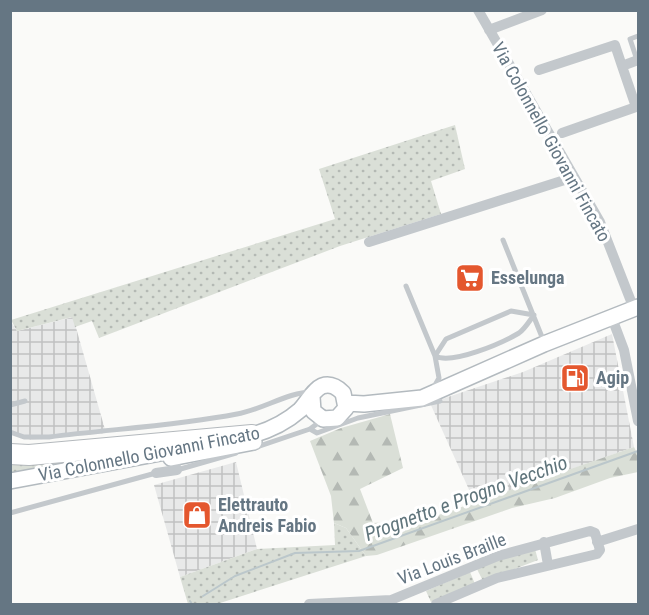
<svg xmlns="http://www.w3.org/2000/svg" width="649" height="615" viewBox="0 0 649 615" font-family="'Roboto Condensed',sans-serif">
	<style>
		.industrial { fill: url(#industrial-grid) }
		.grass { fill: url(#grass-dots) }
		.forest { fill: url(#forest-firs) }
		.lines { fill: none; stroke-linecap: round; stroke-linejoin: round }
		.stream { stroke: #bbc7cb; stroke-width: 2 }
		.secondary-casing { stroke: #b3babf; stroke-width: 18 }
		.highway-casing { stroke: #b4b9bd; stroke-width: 22 }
		.lane { stroke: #c3c8cc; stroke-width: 5 }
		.street { stroke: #c3c8cc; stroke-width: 10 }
		.secondary { stroke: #fff; stroke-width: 15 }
		.highway { stroke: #fff; stroke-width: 20 }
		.labels { text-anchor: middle; stroke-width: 6; stroke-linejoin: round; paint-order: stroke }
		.street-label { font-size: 18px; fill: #657683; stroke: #fff }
		.poi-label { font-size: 18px; font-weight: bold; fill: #657683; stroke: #fff; text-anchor: start }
		.water-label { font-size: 20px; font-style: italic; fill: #60757c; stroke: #fff }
	</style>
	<defs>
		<pattern id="industrial-grid" width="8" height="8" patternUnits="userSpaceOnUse" patternTransform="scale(1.5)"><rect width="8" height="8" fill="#e8e9e9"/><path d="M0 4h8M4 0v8" fill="none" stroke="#c0c1c2"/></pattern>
		<pattern id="grass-dots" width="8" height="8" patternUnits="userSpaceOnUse" patternTransform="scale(1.5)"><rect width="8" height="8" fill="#dadfd7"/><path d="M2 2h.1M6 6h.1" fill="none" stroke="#b4b9b4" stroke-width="1.8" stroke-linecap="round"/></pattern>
		<pattern id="forest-firs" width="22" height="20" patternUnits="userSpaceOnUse" patternTransform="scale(1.5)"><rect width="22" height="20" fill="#dadfd7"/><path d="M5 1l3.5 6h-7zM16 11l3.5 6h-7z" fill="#b4b9b4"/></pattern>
	</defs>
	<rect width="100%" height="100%" fill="#fafaf8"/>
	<path class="industrial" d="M73 317 106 433 32 440 11 434 10 320 17 331Z
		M612 334 634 447 475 503 430 403 523 372Z
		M236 462 257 549 180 577 154 485Z"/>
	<path class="grass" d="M455 125 465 169 431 181 441 214 340 246 99 338 92 321 75 327 72 317 17 331 11 320 335 219 319 169Z
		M151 447 11 474 10 456Z
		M334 523 346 528 366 556 217 604H188L180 577 257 549 335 545Z
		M535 549 538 560 483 581 477 569 504 557Z
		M470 572 475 584 431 602 426 591Z"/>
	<path class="forest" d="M390 414 403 468 360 489 373 523 427 519 634 447 638 455V472L610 478 555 498 512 508 377 555 366 556 346 528 334 523 331 496 310 441 341 428Z"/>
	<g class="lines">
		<path class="stream" d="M203 596 235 576 295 553 359 551 638 451
			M190 601 192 604"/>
		<g class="secondary-casing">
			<path id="secondary" d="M346 403 364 404 422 398 544 344 638 307
				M241 438C264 433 283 425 300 410 307 403 313 390 322 386 331 383 337 387 343 393L346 408 337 418 323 419 313 411 312 397
				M171 458 254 442
				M10 481 182 449"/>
		</g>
		<g class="highway-casing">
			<path id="highway" d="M10 454 29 455 252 435"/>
		</g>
		<path class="lane" d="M637 60 630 39 638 36
			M503 240 544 342
			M406 286 435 356 439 378 434 387
			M511 311 534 315C530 320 525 329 519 333 502 343 452 365 435 356L446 339Z
			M10 405 25 401
			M310 429 317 433 358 418 440 401
			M10 432 24 437H49C111 429 175 426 237 414 261 410 289 392 311 392
			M254 448 310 429 322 420
			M177 470 236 453
			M10 513 156 473"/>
		<path class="street" d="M478 10 600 222 634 309
			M489 30 542 10
			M539 70 615 45 622 66 638 60
			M562 133 636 107 622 66
			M369 242 574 177
			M612 318 624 350 638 421
			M156 473 177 470 173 458
			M544 542 548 565
			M597 542 638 529
			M309 604 391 600 498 556 590 531 595 533 600 550 597 554 497 578 436 604"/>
		<use href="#secondary" class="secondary"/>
		<use href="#highway" class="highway"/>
	</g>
	<defs>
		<g id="supermarket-square" transform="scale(1.5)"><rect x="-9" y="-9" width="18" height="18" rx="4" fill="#e4572e" stroke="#fff"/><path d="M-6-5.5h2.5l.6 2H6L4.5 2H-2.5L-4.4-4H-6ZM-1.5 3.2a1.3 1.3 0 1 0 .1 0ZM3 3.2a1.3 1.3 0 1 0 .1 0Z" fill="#fff"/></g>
		<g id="fuel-square" transform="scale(1.5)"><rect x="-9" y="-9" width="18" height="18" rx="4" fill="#e4572e" stroke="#fff"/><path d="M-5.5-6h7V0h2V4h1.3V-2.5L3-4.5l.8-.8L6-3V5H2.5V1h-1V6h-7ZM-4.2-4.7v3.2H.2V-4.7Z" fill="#fff"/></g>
		<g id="shop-square" transform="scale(1.5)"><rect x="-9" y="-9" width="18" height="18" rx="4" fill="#e4572e" stroke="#fff"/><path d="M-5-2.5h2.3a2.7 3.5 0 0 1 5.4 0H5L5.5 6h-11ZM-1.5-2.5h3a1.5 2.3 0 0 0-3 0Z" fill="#fff"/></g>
	</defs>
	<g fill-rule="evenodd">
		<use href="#supermarket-square" x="470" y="278"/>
		<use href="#fuel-square" x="575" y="378"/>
		<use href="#shop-square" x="197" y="515"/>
	</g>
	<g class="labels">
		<g class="street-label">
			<text transform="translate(551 142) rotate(61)" y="6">Via Colonnello Giovanni Fincato</text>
			<text transform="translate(149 454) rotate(-11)" y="6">Via Colonnello Giovanni Fincato</text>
			<text transform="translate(452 559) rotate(-21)" y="6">Via Louis Braille</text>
		</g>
		<g class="poi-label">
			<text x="491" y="284">Esselunga</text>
			<text x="596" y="384">Agip</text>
			<text x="218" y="511">Elettrauto<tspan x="218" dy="21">Andreis Fabio</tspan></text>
		</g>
		<g class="water-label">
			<text transform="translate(466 498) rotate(-20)" y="7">Prognetto e Progno Vecchio</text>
		</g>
	</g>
	<rect width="649" height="615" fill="none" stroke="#657683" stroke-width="24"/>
</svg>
